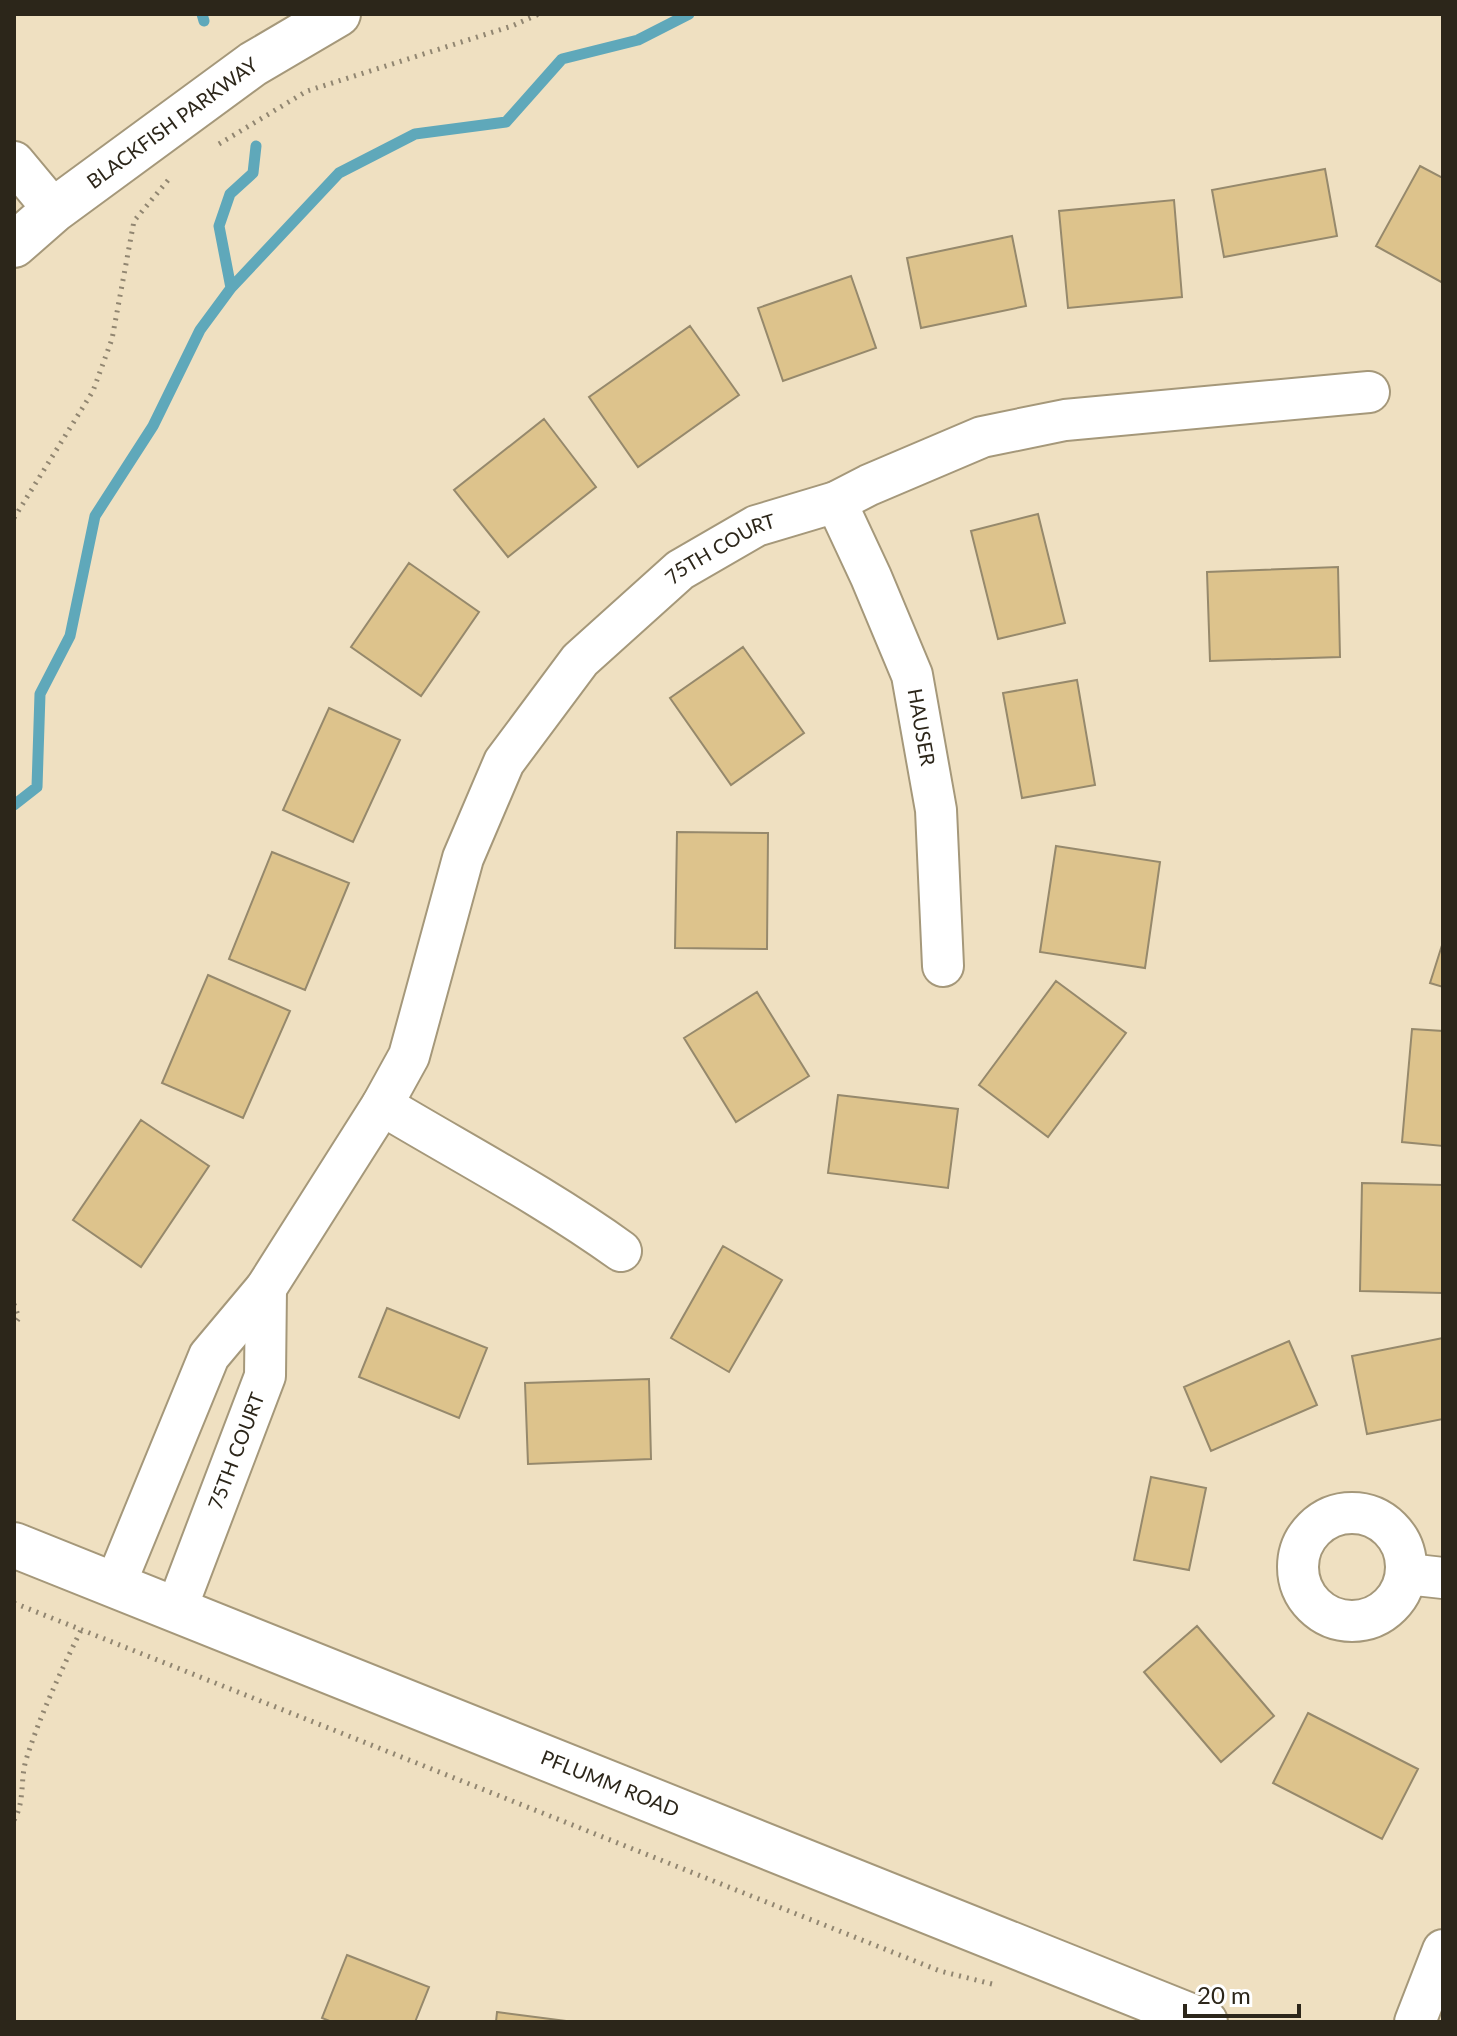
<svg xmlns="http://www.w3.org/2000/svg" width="1457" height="2036" viewBox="0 0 1457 2036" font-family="Lato,sans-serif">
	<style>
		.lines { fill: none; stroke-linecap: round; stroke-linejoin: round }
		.stream { stroke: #5fa8ba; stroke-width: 11 }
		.building { fill: #ddc38c; stroke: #96896c; stroke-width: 2 }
		.street-casing { stroke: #a5987a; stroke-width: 44 }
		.secondary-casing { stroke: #a5987a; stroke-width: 48 }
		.path { stroke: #918671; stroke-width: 5; stroke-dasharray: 2 6; stroke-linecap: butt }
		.street { stroke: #fff; stroke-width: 40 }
		.secondary { stroke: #fff; stroke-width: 44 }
		.labels { text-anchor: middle; stroke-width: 6; stroke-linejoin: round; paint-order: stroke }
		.street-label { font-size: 20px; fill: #2c261a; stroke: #fff }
	</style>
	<rect width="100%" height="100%" fill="#efe0c1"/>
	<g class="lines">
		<path class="stream" d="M202 14 204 21
			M231 288 219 226 230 194 253 173 256 146
			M14 805 37 787 40 694 70 636 95 516 153 426 200 330 231 288 339 173 415 134 506 122 562 59 638 40 689 14"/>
	</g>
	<path class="building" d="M1420 166 1443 178V283L1376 246Z
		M1325 169 1337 236 1224 257 1212 190Z
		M1174 200 1182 297 1068 308 1059 211Z
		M1012 236 1026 306 921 328 907 258Z
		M851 276 876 348 783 381 758 308Z
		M690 326 739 395 638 467 589 397Z
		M544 419 596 487 508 557 454 490Z
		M1038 514 1065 623 998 639 971 531Z
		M409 563 479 612 421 696 351 647Z
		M1338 567 1340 657 1210 661 1207 572Z
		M743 647 804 733 731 785 670 698Z
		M1077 680 1095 785 1022 798 1003 693Z
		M329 708 400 740 353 842 283 810Z
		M677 832 768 833 767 949 675 948Z
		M1056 846 1160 862 1145 968 1040 952Z
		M272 852 349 883 305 990 229 959Z
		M1443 942V987L1430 983Z
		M208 975 290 1011 243 1118 162 1083Z
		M1056 981 1126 1033 1048 1137 979 1085Z
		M757 992 809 1076 736 1122 684 1038Z
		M1412 1029 1443 1031V1146L1402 1142Z
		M838 1095 958 1109 948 1188 828 1173Z
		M141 1120 209 1166 141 1267 73 1220Z
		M1362 1183 1443 1185V1293L1360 1291Z
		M723 1246 782 1280 729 1372 671 1338Z
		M387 1308 487 1348 459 1418 359 1377Z
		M1443 1338V1419L1367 1434 1352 1356Z
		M1289 1341 1317 1405 1211 1451 1184 1387Z
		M649 1379 651 1459 528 1464 525 1383Z
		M1151 1477 1206 1488 1189 1570 1134 1560Z
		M1197 1626 1274 1716 1221 1762 1144 1672Z
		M1308 1713 1418 1769 1382 1839 1273 1783Z
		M347 1955 429 1987 415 2022H332L322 2018Z
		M497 2012 574 2022H496Z"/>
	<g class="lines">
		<g class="street-casing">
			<g id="street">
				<path d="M14 162 54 210"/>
				<path id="s1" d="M836 502 871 577 912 675 936 810 943 966"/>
				<path d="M382 1105C462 1153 546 1197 621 1251"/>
				<circle cx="1352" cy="1567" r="54"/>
				<path d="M1407 1574 1443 1578"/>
				<path id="s2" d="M115 1585 209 1356 266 1288 382 1105 409 1056 463 858 504 762 580 660 680 570 756 526 836 502 869 485 982 437 1065 420 1369 392"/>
				<path id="s3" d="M176 1610 265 1376 266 1288"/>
				<path d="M1415 2022 1443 1950"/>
			</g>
		</g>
		<g class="secondary-casing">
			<g id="secondary">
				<path id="s4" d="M14 245 54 210 253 64 338 14"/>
				<path id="s5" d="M14 1545 1205 2022"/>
			</g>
		</g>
		<path class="path" d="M219 144 307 91 512 26 539 14
			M14 518 93 391 112 339 134 221 169 179
			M14 1304 19 1318 14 1325
			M14 1603 940 1971 992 1984
			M14 1820C25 1802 20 1780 26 1760 40 1715 61 1671 82 1628"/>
		<use href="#street" class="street"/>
		<use href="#secondary" class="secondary"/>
	</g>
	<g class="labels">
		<g class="street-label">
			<text dy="7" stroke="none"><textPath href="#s4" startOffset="200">BLACKFISH PARKWAY</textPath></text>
			<text dy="7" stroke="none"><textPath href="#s2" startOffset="1226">75TH COURT</textPath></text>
			<text dy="7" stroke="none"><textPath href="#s1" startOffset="242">HAUSER</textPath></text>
			<text dy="7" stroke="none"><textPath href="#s3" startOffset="170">75TH COURT</textPath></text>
			<text dy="7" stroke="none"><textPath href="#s5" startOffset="642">PFLUMM ROAD</textPath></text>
		</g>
	</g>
	<rect width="1457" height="2036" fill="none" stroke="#2c261a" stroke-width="32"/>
	<path d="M1185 2004v12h114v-12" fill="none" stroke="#2c261a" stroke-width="4"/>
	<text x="1197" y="2004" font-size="24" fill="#2c261a" stroke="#ffffff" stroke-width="6" paint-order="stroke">20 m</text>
</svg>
